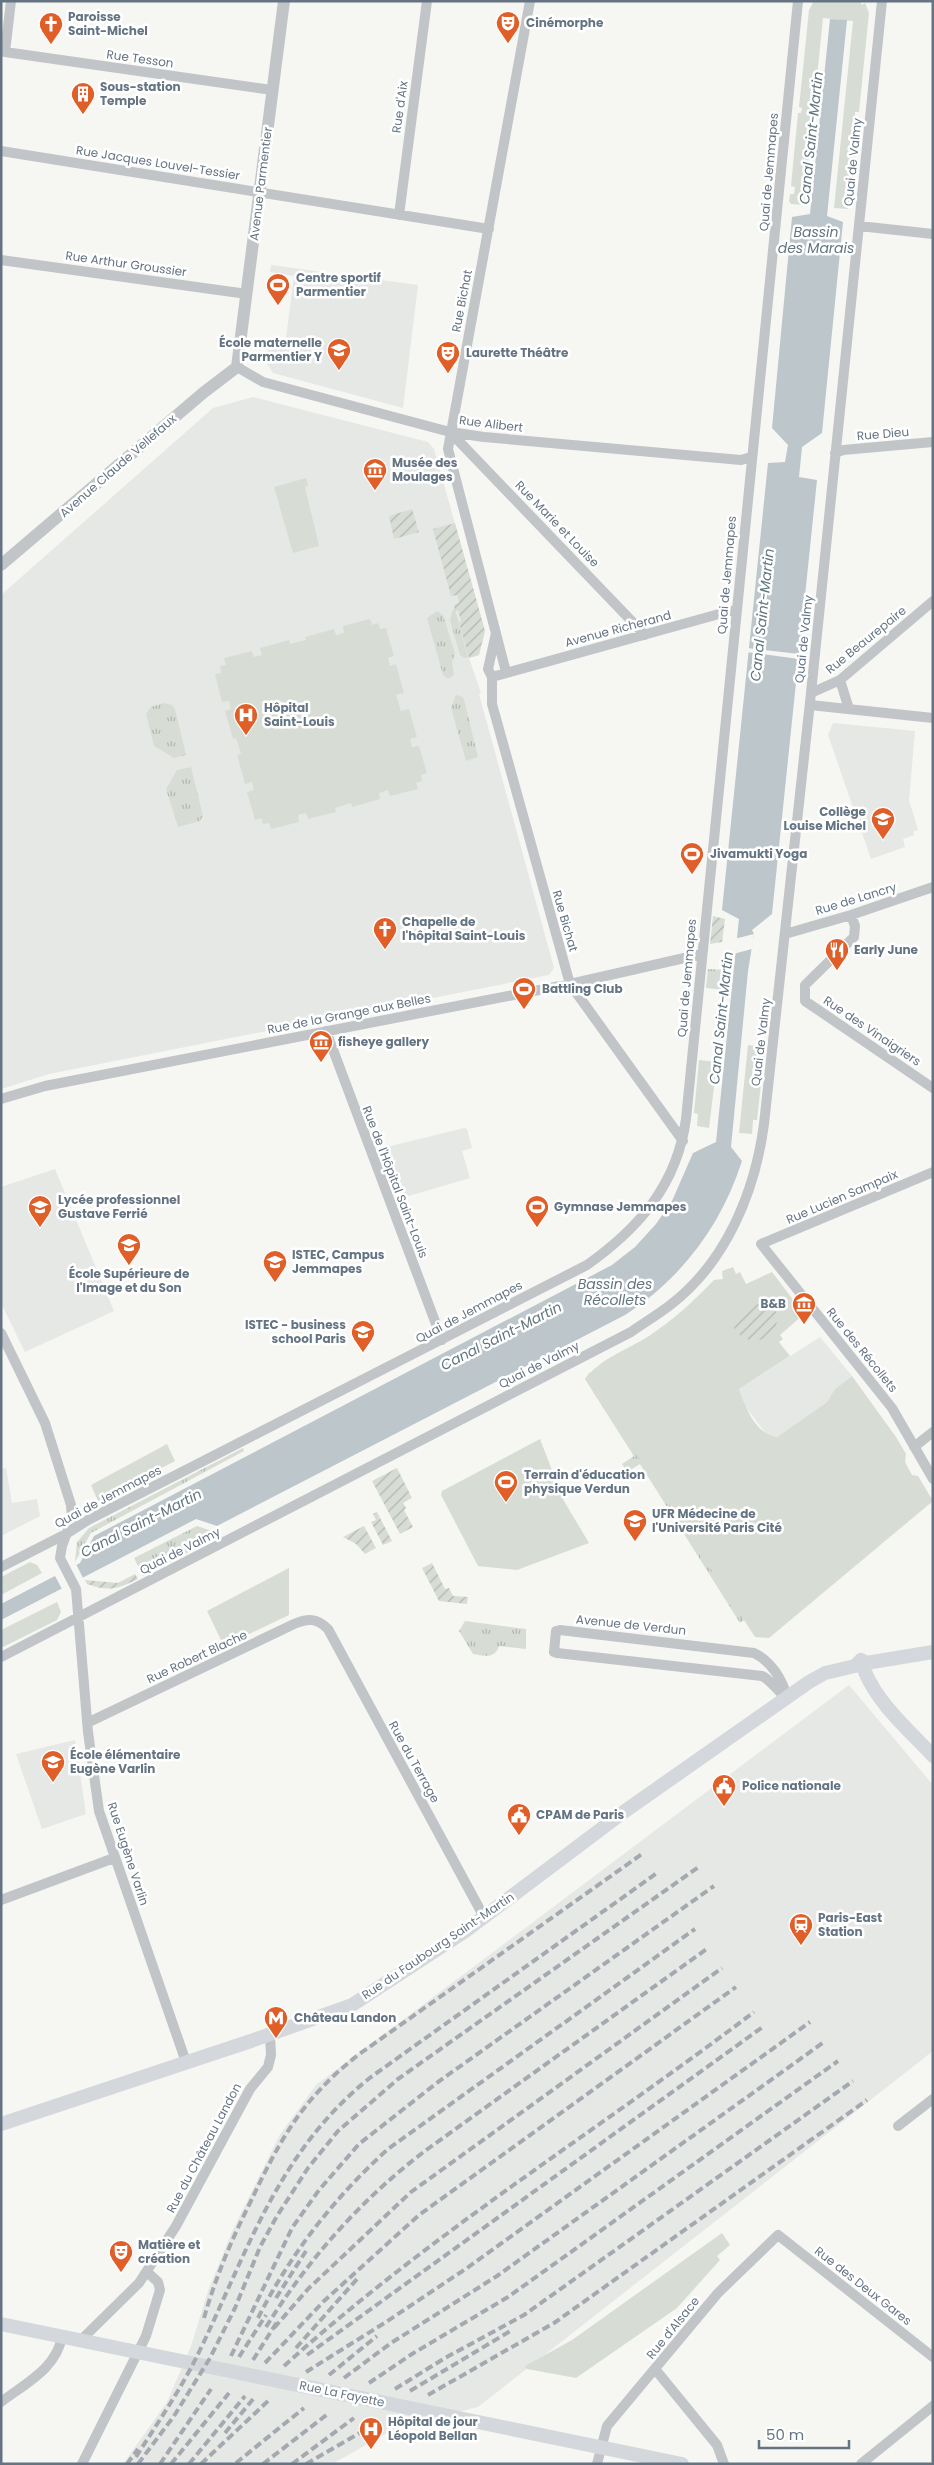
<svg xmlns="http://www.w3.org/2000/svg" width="934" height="2465" viewBox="0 0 934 2465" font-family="Poppins,sans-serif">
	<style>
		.built { fill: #e6e8e6 }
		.grass { fill: url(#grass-tufts) }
		.park { fill: #d7ddd4 }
		.garden { fill: url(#garden-furrows) }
		.water { fill: #bcc6cb }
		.pier { fill: #f6f6f3 }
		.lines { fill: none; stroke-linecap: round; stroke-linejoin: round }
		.minor { stroke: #c1c5c8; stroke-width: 10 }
		.tertiary { stroke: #c1c5c8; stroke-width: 12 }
		.secondary { stroke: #d4d8dc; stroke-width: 14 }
		.rail { stroke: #a4a9af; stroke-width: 4; stroke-dasharray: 8 4; stroke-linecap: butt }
		.labels { text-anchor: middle; stroke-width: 5; stroke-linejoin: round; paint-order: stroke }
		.poi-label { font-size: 12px; font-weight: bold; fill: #657483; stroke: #fff; text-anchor: start }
		.street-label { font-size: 12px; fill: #657483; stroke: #fff }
		.water-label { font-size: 14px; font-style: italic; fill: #61767f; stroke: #fff }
	</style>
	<defs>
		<pattern id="grass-tufts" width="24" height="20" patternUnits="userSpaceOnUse" patternTransform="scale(1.25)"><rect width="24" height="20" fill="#d7ddd4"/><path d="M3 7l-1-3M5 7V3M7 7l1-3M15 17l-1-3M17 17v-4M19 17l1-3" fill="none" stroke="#b2b8b1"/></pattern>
		<pattern id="garden-furrows" width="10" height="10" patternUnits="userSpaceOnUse" patternTransform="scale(1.25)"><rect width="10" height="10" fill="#d7ddd4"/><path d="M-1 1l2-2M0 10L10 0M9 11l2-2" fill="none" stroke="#b2b8b1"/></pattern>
	</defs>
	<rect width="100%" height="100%" fill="#f6f6f3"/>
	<path class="built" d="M271 265 418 285 403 408 273 373 260 352 264 353 280 343 281 338H286L294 276 270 272Z
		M253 397 428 442 434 449 485 631 479 655 469 658 481 693 479 694 554 968 549 975 49 1074 1 1089V595L213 408Z
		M833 723 915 731 909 800 918 830 913 832 914 835 903 839 905 847 871 859 828 735Z
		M464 1128 467 1129 472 1148 462 1151 470 1178 405 1197 401 1195 396 1171H392L387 1147Z
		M55 1169 114 1311 25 1352 1 1303V1187Z
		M820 1337 852 1376 835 1389 827 1402 777 1437 767 1435 746 1407 739 1389Z
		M6 1468 12 1503 37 1499 40 1516 1 1536V1469Z
		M849 1685 933 1785V2051L478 2407 398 2427 332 2464H123L167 2402 191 2346 208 2291 231 2234 279 2136 316 2085Z
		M75 1740 86 1814 42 1829 16 1754Z"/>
	<path class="grass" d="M455 609 468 657 465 658 460 655 450 621 452 611Z
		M437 611 443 615 455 653 452 662 454 675 448 679 443 675 427 618Z
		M456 695 463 697 465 703 478 757 466 761 451 708Z
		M163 703 172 705 175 709 186 755 174 758 154 746 146 714 151 707Z
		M191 767 203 816 200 821 178 827 166 789 177 770Z
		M708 969 726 970 724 990 706 988Z
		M590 1372 744 1620 740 1623 640 1464 627 1472 622 1464 634 1456 585 1379Z
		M243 1448 244 1451 91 1533 75 1562 77 1542 89 1528Z
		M197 1526 212 1531 217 1537 143 1576 134 1558Z
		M465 1621 526 1629V1649L499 1646C495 1659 484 1656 473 1654L459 1631Z"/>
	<path class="park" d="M814 1H860L862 5 865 3 869 13 859 112H855V117L859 118 852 192H848L847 199 851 200 850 207 847 209 834 208 853 21 823 18 804 205 791 204 789 201 790 194H794L795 187 791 186 798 113H801L802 108 799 107 809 10Z
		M306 478 308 486 305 487 319 546 293 553 274 487Z
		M370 619 372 625 378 623 380 629 386 628 394 656 388 658 390 666 396 664 404 693 396 695 401 711 409 709 417 737 410 739 412 747 419 746 427 773 421 775 422 781 416 783 418 789 390 796 388 790 379 793 380 799 352 807 351 803 335 808 336 812 308 819 306 813 298 815 299 822 271 829 269 823 263 824 261 818 255 820 247 792 254 790 252 782 245 784 237 755 241 754 236 738 233 739 225 711 231 709 229 701 222 702 215 674 221 673 220 666 226 665 224 658 252 651 254 657 262 655 260 648 289 640 290 644 306 640 305 637 334 629 336 635 344 633 343 626Z
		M748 1045 765 1047 757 1120H753L752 1134 739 1133Z
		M699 1060 717 1062 709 1128 697 1126 698 1114 694 1113Z
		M733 1267 736 1274 740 1272 746 1284 772 1272 804 1314 780 1335 783 1339 779 1342 790 1356 739 1389C746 1408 755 1434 777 1437L827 1402 835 1389 852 1376 896 1437 906 1454 905 1462 912 1475 918 1476 933 1501 769 1638 755 1637 637 1455 634 1456 585 1379C601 1358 627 1350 649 1336 673 1320 694 1301 714 1280L723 1279 722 1271Z
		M540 1439 564 1501 589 1543 517 1570 478 1566 441 1495 442 1491Z
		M167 1444 175 1461 98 1501 91 1485Z
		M30 1562 37 1565 42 1573 1 1595V1577Z
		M289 1568V1615L224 1646 207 1611Z
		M57 1602 61 1612 57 1620 1 1648V1630Z
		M722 2233 730 2245 717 2256 720 2260 677 2308 576 2378 527 2369 525 2366 572 2340Z"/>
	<path class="garden" d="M412 509 419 532 394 539 389 516Z
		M455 523 485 631 479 655 469 658 459 622 461 621 458 610 455 611 454 605 459 603 457 595 451 596 433 529Z
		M713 916 725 919 722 942 710 944Z
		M765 1303 772 1305C791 1330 752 1357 734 1328 739 1314 749 1304 765 1303Z
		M397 1468 412 1498 403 1503 406 1508 404 1510 413 1527 400 1534 372 1481Z
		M377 1512 392 1541 383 1545 371 1522 376 1520 373 1514Z
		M364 1526 376 1548 365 1554 356 1544 343 1537Z
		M432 1563 445 1589 449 1588 453 1596 468 1597 467 1604 439 1601 422 1568Z
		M135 1574 138 1579C117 1589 109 1592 87 1584L85 1580 118 1583Z"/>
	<path class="water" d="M830 19 847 20 827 216 843 222 822 433 802 447 799 477 817 480 772 914 752 930 754 934 748 971 731 1147 742 1161C721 1226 682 1278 625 1315L217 1526 196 1519 1 1620V1604L80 1563 94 1536 612 1265 635 1247 656 1224 672 1201 693 1153 716 1142 739 919 722 910 768 463 785 462 788 445 772 428 792 217 810 214Z"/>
	<path class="pier" d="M747 648 799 654V659L746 652Z
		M754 934 752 949 733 954 734 939Z
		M75 1562 84 1580 63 1591 54 1574Z"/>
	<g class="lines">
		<path class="minor" d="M11 1 5 52 272 90
			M1 151 489 229
			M399 215 427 1
			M859 226 933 234
			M1 260 247 294
			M237 367 263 382 450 432 484 437 741 460 751 457
			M450 432 645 635
			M835 453 843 450 933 442
			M506 672 448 449 530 1
			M492 677 488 669 496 633
			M840 680 849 709
			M811 693 840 680 933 601
			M810 705 933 718
			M851 915 855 926 854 937 805 985V1001L933 1088
			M785 934 851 915 933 887
			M326 1031 442 1340
			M1 1099 45 1086 570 984 702 954
			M683 1141 570 984 492 704V677L737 609
			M933 1172 761 1244 892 1408 933 1479
			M1 1333 45 1423 71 1505 72 1519 62 1546 60 1558 76 1589 88 1732 99 1811 186 2062
			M914 1447 933 1432
			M1 1567 66 1534 88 1520 587 1265C639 1228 677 1185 686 1119L798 1
			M560 1630 754 1653C771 1661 783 1680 787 1698 778 1692 770 1679 762 1676L557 1653 554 1652 556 1631Z
			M1 1657 631 1332C644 1323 657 1315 669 1306 726 1263 755 1192 764 1124L811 693 882 1
			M87 1723 294 1624C308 1618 317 1618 328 1629L484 1917
			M1 1900 114 1858
			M898 2126 933 2099
			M81 2340 139 2283 176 2226 250 2089 268 2067 271 2055 270 2035
			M655 2369 717 2445 724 2464
			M1 2402C26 2383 57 2368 62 2336
			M82 2464 146 2336 160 2290 158 2282 147 2272
			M597 2464 607 2426 718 2293 778 2235 933 2357
			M861 2464 933 2406"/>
		<path class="tertiary" d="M1 565 203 393 237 367 284 1"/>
		<path class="secondary" d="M855 1666 861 1660 866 1663 933 1652
			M865 1672C879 1705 909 1730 933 1756
			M1 2124 251 2041 352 2005 464 1932 625 1811 809 1682 825 1673 855 1666
			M1 2324 682 2464"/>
		<path class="rail" d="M276 2298 306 2251
			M204 2318C215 2279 231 2241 249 2205 280 2140 300 2101 358 2055L642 1854
			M258 2318C291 2253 334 2198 388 2149L695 1929
			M266 2327C309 2258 363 2197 429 2148L708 1948
			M274 2328 308 2289 411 2192 722 1968
			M296 2348 357 2279
			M307 2355 764 2026
			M231 2356 292 2228 319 2190 359 2144 438 2082 714 1886
			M239 2357 266 2315
			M253 2360 277 2322
			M265 2363 324 2301 419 2215 736 1987
			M284 2366C430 2234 597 2131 754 2012
			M306 2372 386 2322 467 2268 810 2022
			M329 2375 377 2336
			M344 2378 391 2343 497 2276 824 2042
			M369 2383 412 2354 508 2297 838 2061
			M395 2389 445 2358 524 2315 853 2081
			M410 2391 512 2330
			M428 2395 554 2323 867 2100
			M225 2433 254 2398
			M136 2457C158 2422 182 2388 200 2350 249 2248 279 2150 371 2077L657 1873
			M236 2463 304 2408
			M127 2464 138 2449
			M138 2464 174 2416 210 2358 235 2308 260 2247 277 2216 308 2168 338 2131 398 2079 700 1866
			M160 2464 211 2389
			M171 2464 229 2393
			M189 2464 245 2396
			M201 2464 268 2401
			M263 2464 329 2413
			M292 2464 354 2418
			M306 2464 377 2423"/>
	</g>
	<defs>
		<g id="theatre-pin" transform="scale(1.25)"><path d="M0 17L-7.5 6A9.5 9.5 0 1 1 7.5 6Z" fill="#e05f29" stroke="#fff"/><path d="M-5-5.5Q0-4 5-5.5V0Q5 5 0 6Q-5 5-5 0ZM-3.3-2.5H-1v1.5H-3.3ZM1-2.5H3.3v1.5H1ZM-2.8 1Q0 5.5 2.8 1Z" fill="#fff"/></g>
		<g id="church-pin" transform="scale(1.25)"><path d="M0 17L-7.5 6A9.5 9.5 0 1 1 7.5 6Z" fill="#e05f29" stroke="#fff"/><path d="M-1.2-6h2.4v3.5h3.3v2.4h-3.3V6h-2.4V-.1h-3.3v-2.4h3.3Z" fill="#fff"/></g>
		<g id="building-pin" transform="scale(1.25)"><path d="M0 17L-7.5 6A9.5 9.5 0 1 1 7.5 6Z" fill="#e05f29" stroke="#fff"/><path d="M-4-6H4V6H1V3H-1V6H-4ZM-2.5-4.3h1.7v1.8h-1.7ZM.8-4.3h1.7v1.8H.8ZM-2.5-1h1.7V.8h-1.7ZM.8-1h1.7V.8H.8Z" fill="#fff"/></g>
		<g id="stadium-pin" transform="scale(1.25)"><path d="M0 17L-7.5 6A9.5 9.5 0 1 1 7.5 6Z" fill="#e05f29" stroke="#fff"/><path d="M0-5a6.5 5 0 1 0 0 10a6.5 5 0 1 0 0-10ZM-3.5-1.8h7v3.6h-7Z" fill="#fff"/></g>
		<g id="school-pin" transform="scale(1.25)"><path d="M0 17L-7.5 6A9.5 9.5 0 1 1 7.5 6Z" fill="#e05f29" stroke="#fff"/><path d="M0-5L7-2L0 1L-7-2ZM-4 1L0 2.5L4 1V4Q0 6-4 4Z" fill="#fff"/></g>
		<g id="museum-pin" transform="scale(1.25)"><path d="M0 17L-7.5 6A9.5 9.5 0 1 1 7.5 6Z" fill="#e05f29" stroke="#fff"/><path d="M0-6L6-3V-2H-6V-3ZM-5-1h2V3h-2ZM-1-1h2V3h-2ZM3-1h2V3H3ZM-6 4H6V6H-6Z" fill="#fff"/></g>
		<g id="hospital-pin" transform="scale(1.25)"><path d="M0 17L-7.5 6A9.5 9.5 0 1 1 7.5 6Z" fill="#e05f29" stroke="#fff"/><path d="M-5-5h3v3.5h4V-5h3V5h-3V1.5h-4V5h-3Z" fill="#fff"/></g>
		<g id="restaurant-pin" transform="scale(1.25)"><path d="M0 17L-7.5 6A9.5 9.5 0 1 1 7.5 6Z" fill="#e05f29" stroke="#fff"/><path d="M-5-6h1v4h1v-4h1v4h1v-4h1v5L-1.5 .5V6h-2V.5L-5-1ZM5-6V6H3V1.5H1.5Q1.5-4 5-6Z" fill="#fff"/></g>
		<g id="university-pin" transform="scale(1.25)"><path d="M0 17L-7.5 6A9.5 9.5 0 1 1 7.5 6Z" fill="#e05f29" stroke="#fff"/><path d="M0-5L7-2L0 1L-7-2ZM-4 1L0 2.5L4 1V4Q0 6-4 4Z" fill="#fff"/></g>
		<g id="civic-pin" transform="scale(1.25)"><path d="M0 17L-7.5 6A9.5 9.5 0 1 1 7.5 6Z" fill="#e05f29" stroke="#fff"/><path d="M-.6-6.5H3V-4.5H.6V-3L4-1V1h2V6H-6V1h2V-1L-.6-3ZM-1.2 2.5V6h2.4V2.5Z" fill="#fff"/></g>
		<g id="station-pin" transform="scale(1.25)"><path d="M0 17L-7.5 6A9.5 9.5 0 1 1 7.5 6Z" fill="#e05f29" stroke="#fff"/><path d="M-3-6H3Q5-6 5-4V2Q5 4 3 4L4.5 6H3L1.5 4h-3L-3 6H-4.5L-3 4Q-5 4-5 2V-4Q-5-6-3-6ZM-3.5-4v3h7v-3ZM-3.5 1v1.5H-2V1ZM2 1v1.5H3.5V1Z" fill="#fff"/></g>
		<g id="metro-pin" transform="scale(1.25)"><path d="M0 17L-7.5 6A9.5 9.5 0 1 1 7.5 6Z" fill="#e05f29" stroke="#fff"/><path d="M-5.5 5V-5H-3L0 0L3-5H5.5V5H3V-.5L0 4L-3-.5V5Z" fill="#fff"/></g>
	</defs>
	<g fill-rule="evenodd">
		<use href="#theatre-pin" x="508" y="23"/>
		<use href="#church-pin" x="51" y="24"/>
		<use href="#building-pin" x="83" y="94"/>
		<use href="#stadium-pin" x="278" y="285"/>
		<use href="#school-pin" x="339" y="350"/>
		<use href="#theatre-pin" x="448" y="353"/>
		<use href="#museum-pin" x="375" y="470"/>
		<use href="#hospital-pin" x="246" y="715"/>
		<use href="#school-pin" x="883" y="819"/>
		<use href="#stadium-pin" x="692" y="854"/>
		<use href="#church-pin" x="385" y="929"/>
		<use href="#restaurant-pin" x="837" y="950"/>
		<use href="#stadium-pin" x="524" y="989"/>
		<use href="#museum-pin" x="321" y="1042"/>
		<use href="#school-pin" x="40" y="1207"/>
		<use href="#stadium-pin" x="537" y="1207"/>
		<use href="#university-pin" x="129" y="1245"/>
		<use href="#university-pin" x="275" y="1262"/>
		<use href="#museum-pin" x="804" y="1304"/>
		<use href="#university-pin" x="363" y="1332"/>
		<use href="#stadium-pin" x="506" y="1482"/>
		<use href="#university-pin" x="635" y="1521"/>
		<use href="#school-pin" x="53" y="1762"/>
		<use href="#civic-pin" x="724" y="1786"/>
		<use href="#civic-pin" x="519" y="1815"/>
		<use href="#station-pin" x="801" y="1925"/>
		<use href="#metro-pin" x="276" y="2018"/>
		<use href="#theatre-pin" x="121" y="2252"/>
		<use href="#hospital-pin" x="371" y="2429"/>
	</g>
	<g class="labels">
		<g class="poi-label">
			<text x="68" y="21">Paroisse<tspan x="68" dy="14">Saint-Michel</tspan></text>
			<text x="526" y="27">Cinémorphe</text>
			<text x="100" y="91">Sous-station<tspan x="100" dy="14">Temple</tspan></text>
			<text x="296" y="282">Centre sportif<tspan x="296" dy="14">Parmentier</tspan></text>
			<text x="322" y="347" text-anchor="end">École maternelle<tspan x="322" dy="14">Parmentier Y</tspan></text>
			<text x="466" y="357">Laurette Théâtre</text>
			<text x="392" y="467">Musée des<tspan x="392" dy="14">Moulages</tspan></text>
			<text x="264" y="712">Hôpital<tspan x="264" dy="14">Saint-Louis</tspan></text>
			<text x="866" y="816" text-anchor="end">Collège<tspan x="866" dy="14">Louise Michel</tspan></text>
			<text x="710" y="858">Jivamukti Yoga</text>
			<text x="402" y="926">Chapelle de<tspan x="402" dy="14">l'hôpital Saint-Louis</tspan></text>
			<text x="854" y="954">Early June</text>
			<text x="542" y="993">Battling Club</text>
			<text x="338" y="1046">fisheye gallery</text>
			<text x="58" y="1204">Lycée professionnel<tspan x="58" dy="14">Gustave Ferrié</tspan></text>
			<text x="554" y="1211">Gymnase Jemmapes</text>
			<text x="292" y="1259">ISTEC, Campus<tspan x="292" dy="14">Jemmapes</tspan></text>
			<text x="129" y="1278" text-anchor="middle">École Supérieure de<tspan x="129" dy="14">l'Image et du Son</tspan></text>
			<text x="786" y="1308" text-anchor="end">B&amp;B</text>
			<text x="346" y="1329" text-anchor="end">ISTEC - business<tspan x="346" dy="14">school Paris</tspan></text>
			<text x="524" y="1479">Terrain d'éducation<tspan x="524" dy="14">physique Verdun</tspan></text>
			<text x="652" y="1518">UFR Médecine de<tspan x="652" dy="14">l'Université Paris Cité</tspan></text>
			<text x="70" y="1759">École élémentaire<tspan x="70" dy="14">Eugène Varlin</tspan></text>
			<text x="742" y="1790">Police nationale</text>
			<text x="536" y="1819">CPAM de Paris</text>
			<text x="818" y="1922">Paris-East<tspan x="818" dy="14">Station</tspan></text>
			<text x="294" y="2022">Château Landon</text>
			<text x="138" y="2249">Matière et<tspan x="138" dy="14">création</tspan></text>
			<text x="388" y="2426">Hôpital de jour<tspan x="388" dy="14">Léopold Bellan</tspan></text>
		</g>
		<g class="street-label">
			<text transform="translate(140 59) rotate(8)" y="4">Rue Tesson</text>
			<text transform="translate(400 107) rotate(-82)" y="4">Rue d'Aix</text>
			<text transform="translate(853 162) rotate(-84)" y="4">Quai de Valmy</text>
			<text transform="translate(158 163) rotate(9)" y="4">Rue Jacques Louvel-Tessier</text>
			<text transform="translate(769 172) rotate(-85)" y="4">Quai de Jemmapes</text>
			<text transform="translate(261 184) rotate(-83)" y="4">Avenue Parmentier</text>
			<text transform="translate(126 264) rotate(8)" y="4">Rue Arthur Groussier</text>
			<text transform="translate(462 301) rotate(-79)" y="4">Rue Bichat</text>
			<text transform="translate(491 424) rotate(7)" y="4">Rue Alibert</text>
			<text transform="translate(883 434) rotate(-5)" y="4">Rue Dieu</text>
			<text transform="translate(118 466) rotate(-41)" y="4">Avenue Claude Vellefaux</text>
			<text transform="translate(557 524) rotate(46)" y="4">Rue Marie et Louise</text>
			<text transform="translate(727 575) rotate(-85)" y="4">Quai de Jemmapes</text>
			<text transform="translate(618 629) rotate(-15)" y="4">Avenue Richerand</text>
			<text transform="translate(804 639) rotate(-84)" y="4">Quai de Valmy</text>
			<text transform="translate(866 640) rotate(-39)" y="4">Rue Beaurepaire</text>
			<text transform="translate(856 899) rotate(-17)" y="4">Rue de Lancry</text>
			<text transform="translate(565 921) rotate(74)" y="4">Rue Bichat</text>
			<text transform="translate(687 978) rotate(-85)" y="4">Quai de Jemmapes</text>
			<text transform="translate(349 1014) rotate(-11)" y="4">Rue de la Grange aux Belles</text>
			<text transform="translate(872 1031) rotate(34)" y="4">Rue des Vinaigriers</text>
			<text transform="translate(761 1042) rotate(-83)" y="4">Quai de Valmy</text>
			<text transform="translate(395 1182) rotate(69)" y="4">Rue de l'Hôpital Saint-Louis</text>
			<text transform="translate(842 1197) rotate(-23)" y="4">Rue Lucien Sampaix</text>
			<text transform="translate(469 1312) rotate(-28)" y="4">Quai de Jemmapes</text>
			<text transform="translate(862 1350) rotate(51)" y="4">Rue des Récollets</text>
			<text transform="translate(539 1365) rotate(-27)" y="4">Quai de Valmy</text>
			<text transform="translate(108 1497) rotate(-28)" y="4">Quai de Jemmapes</text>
			<text transform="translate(180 1551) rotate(-27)" y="4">Quai de Valmy</text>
			<text transform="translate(631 1625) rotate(6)" y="4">Avenue de Verdun</text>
			<text transform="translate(197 1657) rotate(-25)" y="4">Rue Robert Blache</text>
			<text transform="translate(414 1762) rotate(61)" y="4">Rue du Terrage</text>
			<text transform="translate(128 1854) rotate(72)" y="4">Rue Eugène Varlin</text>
			<text transform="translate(438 1946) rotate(-34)" y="4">Rue du Faubourg Saint-Martin</text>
			<text transform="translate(204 2148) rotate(-62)" y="4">Rue du Château Landon</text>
			<text transform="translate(863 2286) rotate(38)" y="4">Rue des Deux Gares</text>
			<text transform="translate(673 2328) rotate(-51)" y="4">Rue d'Alsace</text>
			<text transform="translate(342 2394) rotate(12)" y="4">Rue La Fayette</text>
		</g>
		<g class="water-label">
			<text transform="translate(811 138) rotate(-84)" y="5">Canal Saint-Martin</text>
			<text x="816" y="237">Bassin<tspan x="816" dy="16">des Marais</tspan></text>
			<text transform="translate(762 615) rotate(-84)" y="5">Canal Saint-Martin</text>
			<text transform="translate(721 1018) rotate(-84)" y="5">Canal Saint-Martin</text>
			<text x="615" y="1289">Bassin des<tspan x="615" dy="16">Récollets</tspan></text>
			<text transform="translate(501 1336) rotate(-27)" y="5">Canal Saint-Martin</text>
			<text transform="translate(141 1523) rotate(-27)" y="5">Canal Saint-Martin</text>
		</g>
	</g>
	<rect width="934" height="2465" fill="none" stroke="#657483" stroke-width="5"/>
	<path d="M759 2440v8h90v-8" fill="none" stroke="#657483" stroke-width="2.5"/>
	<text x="766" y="2440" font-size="15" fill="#657483" stroke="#ffffff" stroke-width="4" paint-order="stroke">50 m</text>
</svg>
